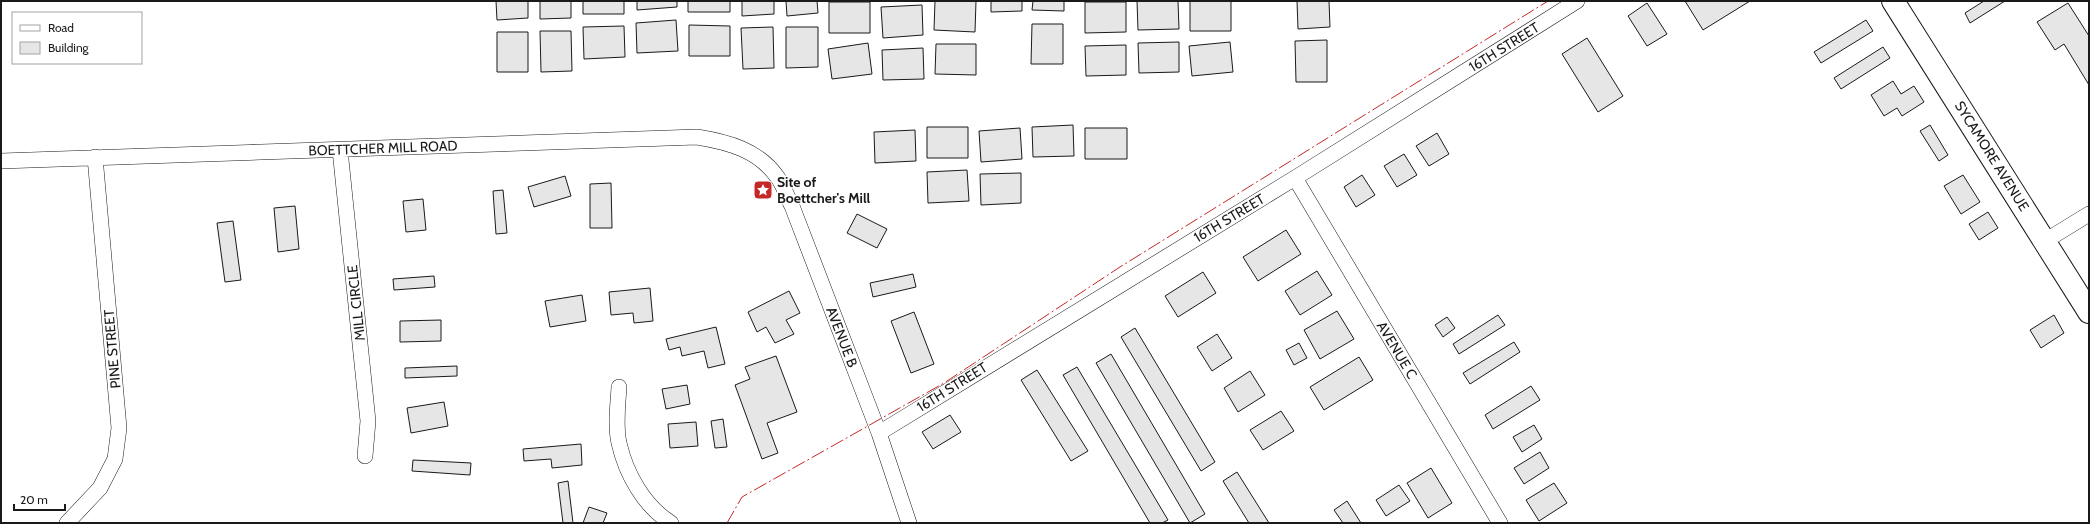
<svg xmlns="http://www.w3.org/2000/svg" width="2090" height="524" viewBox="0 0 2090 524" font-family="Cabin,sans-serif">
	<style>
		.building { fill: #e6e6e6; stroke: #1a1a1a }
		.lines { fill: none; stroke-linecap: round; stroke-linejoin: round }
		.street-casing { stroke: #1a1a1a; stroke-width: 16 }
		.secondary-casing { stroke: #1a1a1a; stroke-width: 24 }
		.street { stroke: #fff; stroke-width: 15 }
		.secondary { stroke: #fff; stroke-width: 22 }
		.power { stroke: #c62828; stroke-width: 1; stroke-dasharray: 14 3 2 3; stroke-linecap: butt }
		.labels { text-anchor: middle; stroke-width: 3; stroke-linejoin: round; paint-order: stroke }
		.street-label { font-size: 14px; fill: #1a1a1a; stroke: #fff }
		.poi-label { font-size: 14px; font-weight: bold; fill: #1a1a1a; stroke: #fff; text-anchor: start }
	</style>
	<rect width="100%" height="100%" fill="#fff"/>
	<path class="building" d="M496 1H528V18L497 20Z
		M540 1H571V18L540 19Z
		M583 1H624V14H583Z
		M637 1H677V7L637 10Z
		M688 1H730V12H688Z
		M742 1H774V14L742 16Z
		M786 1H817L818 13 787 16Z
		M935 1H976L975 32 934 30Z
		M991 1H1022V11L991 12Z
		M1033 1H1064V11L1032 10Z
		M1137 1H1178L1179 29 1138 30Z
		M1190 1H1231V31H1190Z
		M1297 1H1329L1330 27 1298 29Z
		M1685 1H1750L1703 30Z
		M1984 1H2005L1970 23 1965 13Z
		M829 2H870V33H829Z
		M1085 2H1126V32L1085 33Z
		M1647 3 1667 34 1647 46 1628 16Z
		M2068 3 2089 36V85L2064 44 2055 50 2037 22Z
		M922 5 923 35 883 38 881 7Z
		M676 20 678 51 637 53 636 23Z
		M1866 20 1873 31 1821 63 1814 52Z
		M1032 24H1063V64H1031Z
		M689 25 730 26V56H689Z
		M624 26 625 57 584 59 583 27Z
		M773 27 774 68 743 69 741 28Z
		M786 27H818V67L786 68Z
		M540 31H571L572 71 541 72Z
		M497 32H528V72H497Z
		M1587 38 1623 96 1598 112 1562 54Z
		M1327 40V82H1296L1295 41Z
		M1179 42V72L1139 73 1138 43Z
		M1230 42 1233 72 1192 76 1189 46Z
		M868 43 872 74 832 79 828 49Z
		M936 44H976V75L935 74Z
		M1126 45V75L1086 76 1085 46Z
		M1883 47 1890 58 1841 89 1834 78Z
		M923 48 924 79 883 80 882 50Z
		M1893 81 1901 94 1914 86 1924 102 1902 116 1897 108 1884 116 1871 95Z
		M1073 125 1074 156 1033 157 1032 127Z
		M1930 125 1948 155 1939 161 1920 131Z
		M927 127H968V158H927Z
		M1020 128 1022 159 981 162 979 131Z
		M1085 128H1127V159H1085Z
		M915 130 916 161 875 163 874 132Z
		M1437 133 1449 154 1429 166 1416 146Z
		M1404 154 1417 175 1397 187 1384 166Z
		M967 170 969 201 928 203 927 172Z
		M1021 173V203L981 205 980 174Z
		M1362 175 1375 195 1356 207 1344 187Z
		M1963 175 1980 202 1961 214 1944 186Z
		M565 176 571 196 534 207 528 187Z
		M611 183 612 228H590V184Z
		M503 190 507 233 496 234 493 191Z
		M423 199 426 230 406 232 403 201Z
		M295 206 299 249 278 252 274 208Z
		M1988 212 1998 228 1979 240 1969 224Z
		M857 214 887 229 877 248 847 233Z
		M233 221 241 280 225 282 217 223Z
		M1286 230 1301 254 1258 281 1243 257Z
		M1317 271 1332 295 1300 315 1285 291Z
		M1203 272 1216 293 1178 317 1165 296Z
		M913 274 916 287 873 297 870 283Z
		M434 276 435 287 394 290 393 279Z
		M650 288 653 321 634 323 633 313 611 315 609 292Z
		M789 291 800 313 786 320 794 334 775 343 766 327 757 332 748 312Z
		M582 295 586 321 550 327 545 301Z
		M1337 311 1354 339 1320 359 1304 330Z
		M914 312 934 364 911 373 891 321Z
		M1498 315 1505 325 1459 354 1453 344Z
		M2054 315 2064 333 2041 348 2030 330Z
		M1447 317 1455 328 1443 337 1435 325Z
		M441 320V341L400 342V321Z
		M716 327 725 364 708 368 704 351 682 356 680 347 669 350 666 339Z
		M1135 328 1215 462 1201 471 1121 337Z
		M1217 334 1232 358 1212 371 1197 347Z
		M1514 342 1520 352 1470 384 1463 373Z
		M1299 343 1307 358 1294 365 1286 350Z
		M1111 354 1205 514 1190 523 1096 363Z
		M776 356 797 412 767 423 778 453 762 459 735 385 750 379 745 367Z
		M1359 357 1373 380 1324 410 1310 387Z
		M457 366V376L405 378V368Z
		M1077 367 1168 520 1162 523H1150L1063 375Z
		M1037 370 1088 451 1071 461 1021 380Z
		M1250 371 1265 395 1238 412 1224 388Z
		M687 385 690 404 666 409 662 389Z
		M1531 386 1540 400 1493 429 1485 415Z
		M444 402 448 426 411 433 407 408Z
		M1281 411 1294 431 1263 450 1250 430Z
		M950 415 961 432 933 449 922 432Z
		M723 419 727 447 715 448 711 421Z
		M696 422 698 446 670 448 668 424Z
		M1534 425 1542 439 1522 452 1513 437Z
		M581 444 582 465 552 468 551 459 524 461 523 449Z
		M1540 452 1549 468 1524 484 1514 468Z
		M413 460 471 463 470 475 412 471Z
		M1431 468 1452 503 1428 518 1407 483Z
		M1237 472 1269 523H1249L1223 481Z
		M568 481 573 523H563L558 483Z
		M1554 483 1567 503 1539 521 1526 500Z
		M1399 485 1410 501 1386 516 1376 500Z
		M1347 501 1361 523H1343L1334 510Z
		M589 507 607 513 603 523H583Z"/>
	<g class="lines">
		<g class="street-casing">
			<path id="street" d="M340 150 368 421 365 456
				M1 161 697 137C728 142 759 150 778 178 784 186 787 197 792 206L879 433 909 523
				M1295 178 1500 523
				M2045 241 2089 214
				M619 387C618 405 615 425 619 443 626 474 644 506 671 523
				M879 433 1295 178 1577 1
				M67 523 100 488 115 459 119 428 95 157"/>
		</g>
		<g class="secondary-casing">
			<path id="secondary" d="M1893 1 2089 312"/>
		</g>
		<use href="#street" class="street"/>
		<use href="#secondary" class="secondary"/>
		<path class="power" d="M727 523 742 497 944 383 1120 267 1548 1"/>
	</g>
	<defs>
		<g id="sight-square" transform="scale(1)"><rect x="-9" y="-9" width="18" height="18" rx="4" fill="#c62828" stroke="#fff"/><path d="M0-6L1.8-2.2L6-1.7L2.9 1.2L3.7 5.4L0 3.3L-3.7 5.4L-2.9 1.2L-6-1.7L-1.8-2.2Z" fill="#fff"/></g>
	</defs>
	<g fill-rule="evenodd">
		<use href="#sight-square" x="763" y="190"/>
	</g>
	<g class="labels">
		<g class="street-label">
			<text transform="translate(1504 47) rotate(-32)" y="5">16TH STREET</text>
			<text transform="translate(383 148) rotate(-2)" y="5">BOETTCHER MILL ROAD</text>
			<text transform="translate(1992 156) rotate(58)" y="5">SYCAMORE AVENUE</text>
			<text transform="translate(1229 218) rotate(-31)" y="5">16TH STREET</text>
			<text transform="translate(356 303) rotate(-96)" y="5">MILL CIRCLE</text>
			<text transform="translate(842 337) rotate(69)" y="5">AVENUE B</text>
			<text transform="translate(112 349) rotate(-95)" y="5">PINE STREET</text>
			<text transform="translate(1397 350) rotate(59)" y="5">AVENUE C</text>
			<text transform="translate(952 387) rotate(-32)" y="5">16TH STREET</text>
		</g>
		<g class="poi-label">
			<text x="777" y="187">Site of<tspan x="777" dy="16">Boettcher's Mill</tspan></text>
		</g>
	</g>
	<rect width="2090" height="524" fill="none" stroke="#1a1a1a" stroke-width="4"/>
	<rect x="12" y="12" width="130" height="52" fill="#ffffff" stroke="#a3a3a3"/>
	<rect x="20" y="25" width="20" height="6" fill="#ffffff" stroke="#a3a3a3"/>
	<text x="48" y="32" font-size="12" fill="#1a1a1a">Road</text>
	<rect x="20" y="42" width="20" height="12" fill="#e6e6e6" stroke="#a3a3a3"/>
	<text x="48" y="52" font-size="12" fill="#1a1a1a">Building</text>
	<path d="M14 504v6h51v-6" fill="none" stroke="#1a1a1a" stroke-width="2"/>
	<text x="20" y="504" font-size="12" fill="#1a1a1a" stroke="#ffffff" stroke-width="3" paint-order="stroke">20 m</text>
</svg>
